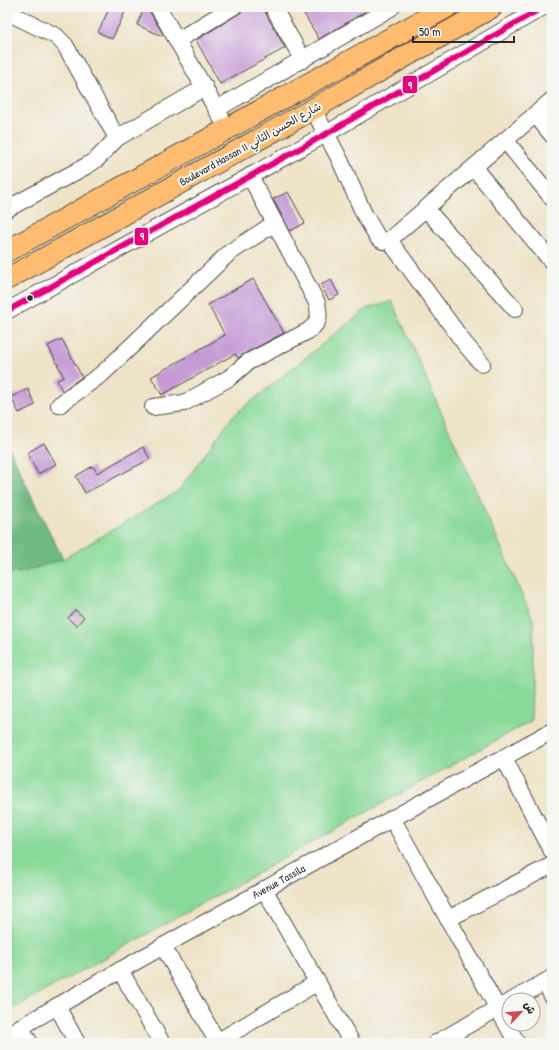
<svg xmlns="http://www.w3.org/2000/svg" width="559" height="1050" viewBox="0 0 559 1050" font-family="'Patrick Hand','Playpen Sans Arabic',sans-serif">
	<style>
		.green { fill: #89da9a; stroke: #5a8262 }
		.forest { fill: #6eba82; stroke: #4c7256 }
		.building { fill: #c59ad5 }
		.lines { fill: none; stroke-linecap: round; stroke-linejoin: round }
		.minor-casing { stroke: #484742; stroke-width: 18 }
		.major-casing { stroke: #484742; stroke-width: 23 }
		.minor { stroke: #fff; stroke-width: 16 }
		.major { stroke: #febc70; stroke-width: 21 }
		.bus-1-casing { stroke: #f6f6f2; stroke-width: 9 }
		.bus-1 { stroke: #e5007d; stroke-width: 6 }
		.bus-dot { fill: #2b2b2b; stroke: #f6f6f2; stroke-width: 1.5 }
		.labels { text-anchor: middle; stroke-width: 4; stroke-linejoin: round; paint-order: stroke }
		.street-label { font-size: 11px; fill: #2b2b2b; stroke: #f6f6f2 }
		.line-badge { stroke: #f6f6f2; stroke-width: 1.5 }
		.badge-label { font-size: 11px; text-anchor: middle; font-weight: bold; fill: #fff }
	</style>
	<rect width="100%" height="100%" fill="#f6f6f2"/>
	<filter id="ink" filterUnits="userSpaceOnUse"><feTurbulence type="fractalNoise" baseFrequency=".025" numOctaves="2"/><feDisplacementMap in="SourceGraphic" scale="8" xChannelSelector="R" yChannelSelector="G"/><feConvolveMatrix kernelMatrix="1 2 1 2 8 2 1 2 1" color-interpolation-filters="sRGB"/></filter>
	<filter id="wash" filterUnits="userSpaceOnUse"><feTurbulence type="fractalNoise" baseFrequency=".012" numOctaves="4" result="noise"/><feDisplacementMap in="SourceGraphic" scale="16" xChannelSelector="R" yChannelSelector="G"/><feGaussianBlur stdDeviation="0.9" result="paint"/><feColorMatrix in="noise" values="0 0 0 0 0 0 0 0 0 0 0 0 0 0 0 0 0 1.4 0 .05"/><feComposite in="paint" operator="in"/></filter>
	<g filter="url(#wash)">
		<rect width="100%" height="100%" fill="#eee3c7"/>
		<path class="green" d="M392 301 534 622 531 721 7 1012V573L22 572 63 559 178 491 233 416 366 309Z"/>
		<path class="forest" d="M7 443 26 485 63 559 22 572 7 573Z"/>
		<g id="blocks">
			<path class="building" d="M110 7H120L126 10 112 39 98 32Z
				M250 7H264L265 12 285 48 220 84 196 40Z
				M300 7H362L365 12 319 39Z
				M144 8 149 11 163 34 162 36 137 25Z
				M288 192 305 223 290 231 273 199Z
				M253 279 284 333 244 354 238 358 235 354 162 395 151 377 225 335 208 305Z
				M331 280 339 295 329 300 321 285Z
				M62 339 82 377 62 391 57 380 64 377 48 346Z
				M28 389 35 405 19 413 11 397Z
				M44 443 56 464 38 474 27 453Z
				M143 447 150 459 85 493 76 476 93 466 97 473Z
				M75 610 84 617 76 626 68 618Z"/>
		</g>
	</g>
	<g filter="url(#ink)">
		<use href="#blocks" fill-opacity="0" stroke="#484742" stroke-width="1"/>
		<g class="lines">
			<g class="minor-casing">
				<g id="minor">
					<path d="M158 7 222 119"/>
					<path d="M273 7 303 60"/>
					<path d="M7 12 56 36 65 45 117 138"/>
					<path d="M178 40 233 7"/>
					<path d="M217 109 392 7"/>
					<path d="M313 109 339 158 364 214 378 238 383 241 389 240 552 100"/>
					<path d="M535 114 552 135"/>
					<path d="M505 140 552 198"/>
					<path d="M474 168 552 262"/>
					<path d="M7 209 88 165 97 159 117 138 205 87"/>
					<path d="M426 209 515 309"/>
					<path d="M389 240 465 344 482 364"/>
					<path d="M7 311 326 134 543 7"/>
					<path d="M59 405 103 373 229 253 275 223"/>
					<path d="M153 407 184 403 229 378 248 362 308 331C320 322 320 317 317 303L250 176"/>
					<path d="M504 758 552 851"/>
					<path d="M392 818 517 1043"/>
					<path d="M264 889 352 1043"/>
					<path d="M448 919 552 865"/>
					<path d="M163 946 218 1043"/>
					<path d="M120 970 162 1043"/>
					<path d="M545 982 552 996"/>
					<path d="M513 1000 552 978"/>
					<path d="M57 1006 77 1043"/>
					<path d="M20 1027 30 1043"/>
					<path id="s1" d="M7 1035C187 931 369 831 552 731"/>
					<path d="M217 1042 318 982"/>
					<path d="M436 1043 509 1002"/>
				</g>
			</g>
			<g class="major-casing">
				<path id="major" d="M7 251 447 7
					M7 279 313 109 492 7"/>
			</g>
			<use href="#minor" class="minor"/>
			<use href="#major" class="major"/>
			<g class="bus-1-casing">
				<path id="bus-1" d="M7 311 326 134 543 7"/>
			</g>
			<use href="#bus-1" class="bus-1"/>
		</g>
	</g>
	<circle class="bus-dot" cx="30" cy="298" r="3.5"/>
	<g class="labels">
		<g class="street-label">
			<text transform="translate(250 144) rotate(-29)" y="4">Boulevard Hassan II شارع الحسن الثاني</text>
			<text dy="4" stroke="none"><textPath href="#s1" startOffset="312">Avenue Tassila</textPath></text>
		</g>
	</g>
	<g class="line-badge">
		<rect x="402" y="75" width="16" height="19" rx="4" fill="#e5007d"/>
		<rect x="134" y="227" width="15" height="19" rx="4" fill="#e5007d"/>
	</g>
	<g class="badge-label">
		<text x="410" y="89">9</text>
		<text x="142" y="240">9</text>
	</g>
	<rect width="559" height="1050" fill="none" stroke="#f6f6f2" stroke-width="24"/>
	<g transform="translate(521 1012) rotate(64)"><circle r="19" fill="#f6f6f2" stroke="#a5a5a2"/>
	<path d="M0-3L7 15L0 10L-7 15Z" fill="#d1495b"/>
	<text y="-6" font-size="11" font-weight="bold" text-anchor="middle" fill="#2b2b2b">ش</text>
	</g>
	<path d="M413 36v6h101v-6" fill="none" stroke="#2b2b2b" stroke-width="2"/>
	<text x="419" y="36" font-size="12" fill="#2b2b2b" stroke="#f6f6f2" stroke-width="3" paint-order="stroke">50 m</text>
</svg>
